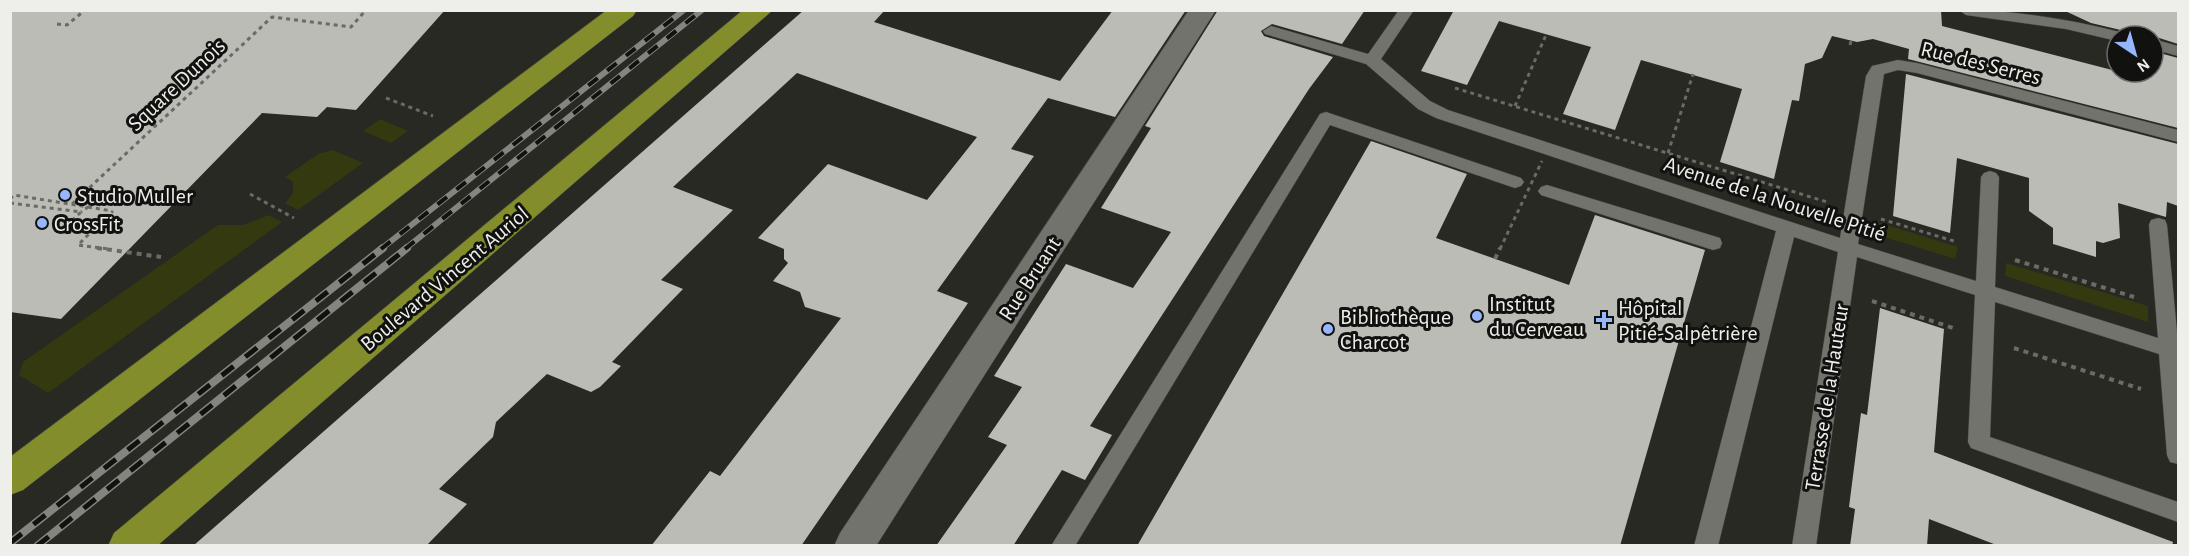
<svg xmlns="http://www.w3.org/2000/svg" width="2189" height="556" viewBox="0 0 2189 556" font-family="'Alegreya Sans',sans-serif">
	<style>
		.green { fill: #34390f }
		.building { fill: #babcb5 }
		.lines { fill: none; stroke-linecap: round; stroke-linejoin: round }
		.lane-casing { stroke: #464642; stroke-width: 1 }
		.street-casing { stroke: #464642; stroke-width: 1 }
		.primary-casing { stroke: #464642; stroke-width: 1 }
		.path-far1 { stroke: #6a6b66; stroke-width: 3; stroke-dasharray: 4 4; stroke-linecap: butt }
		.path { stroke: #6a6b66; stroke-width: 4; stroke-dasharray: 5 5; stroke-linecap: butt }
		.lane { fill: #71736c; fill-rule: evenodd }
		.street { fill: #71736c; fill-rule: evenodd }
		.primary { fill: #848d2b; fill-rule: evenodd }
		.rail-far1-casing { stroke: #84857f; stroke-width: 6 }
		.rail-casing { stroke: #84857f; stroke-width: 8 }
		.rail-far1 { stroke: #11110f; stroke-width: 4; stroke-dasharray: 12; stroke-linecap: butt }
		.rail { stroke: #11110f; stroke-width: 5; stroke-dasharray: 15; stroke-linecap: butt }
		.path-bridge-far1 { stroke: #6a6b66; stroke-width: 3; stroke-dasharray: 4 4; stroke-linecap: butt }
		.path-bridge { stroke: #6a6b66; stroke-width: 4; stroke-dasharray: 5 5; stroke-linecap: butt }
		.poi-dot { fill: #97b6fd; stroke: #11110f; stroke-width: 2 }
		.labels { text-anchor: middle; stroke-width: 6; stroke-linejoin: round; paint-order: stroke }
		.street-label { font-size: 22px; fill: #eeefeb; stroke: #11110f }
		.poi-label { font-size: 22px; fill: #eeefeb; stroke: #11110f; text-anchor: start }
	</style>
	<rect width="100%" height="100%" fill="#282923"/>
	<path class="green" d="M380 119 408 131 391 143 363 131Z
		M333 150 363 163 298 210 285 203C292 196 295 191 292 181L285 177 318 154Z
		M269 215 282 222 48 393 19 375 23 362 218 225H243Z
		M1877 222 1958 247 1955 259 1878 235Z
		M2006 263 2148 306V322L2005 276Z"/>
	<path class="building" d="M10 10H445L356 110 327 107 317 117 262 113 61 319 10 312Z
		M804 10H885L874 22 1060 81 1113 10H1186L1115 117 1048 98 1011 149 1034 156 937 291 968 303 801 546H651L710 471 720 476 841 318 805 307 800 292 773 281 788 263 784 259V249L758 238 828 164 927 200 977 137 797 73 673 187 733 210 661 280 683 289 612 362 621 366 600 387 591 392 547 374 496 422 493 437 439 489 467 504 426 546H193Z
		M1218 10H1365L1342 44 1272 24 1261 31 1264 36 1333 57 1309 89 1090 426 1112 435 1085 480 1062 470 1013 546H936L1007 445 988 437 1022 387 994 376 1066 264 1133 288 1171 232 1101 208 1151 128 1145 126Z
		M1454 10H1941L1942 26 2147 79 2150 72H2153L2156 52 2178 58V128L1908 59 1909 49 1873 39 1857 42 1832 36 1822 58 1805 64 1799 101 1792 100 1774 179 1720 162 1742 89 1641 60 1615 130 1563 114 1591 47 1499 21 1467 85 1421 71Z
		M2063 10H2178V44L2153 36H2128L2125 31 2091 23Z
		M1906 74 2178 144V206L2167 202 2166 217 2118 203 2120 238 2103 243 2096 241V257L2053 244V228L2029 211V178L1957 158 1950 233 1893 216Z
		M1371 141 1467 174 1436 238 1569 285 1595 215 1705 250 1620 546H1137Z
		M1880 308 1944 329 1934 452 2173 542 2172 546H1999L1929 519 1927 546H1850L1855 509 1849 507 1861 413 1867 415Z"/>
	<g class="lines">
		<g class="lane-casing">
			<path id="lane" d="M1399 10H1414L1381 59 1430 101 1448 110 1840 238 1866 76 1872 66 1898 60 1917 63 2178 130V142L1917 73 1898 70 1884 74 1858 244 1976 281 1981 177 1984 173 1990 171 1996 173 1999 177 1995 287 2158 338 2149 225 2151 220 2158 218 2165 220 2167 225 2178 343V464L2170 462 2167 455 2159 354 1995 302 1990 437 2178 502V522L1971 448 1968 442 1975 295 1857 257 1816 546H1792L1838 252 1794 237 1718 546H1694L1776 231 1436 118 1418 109 1366 64 1265 34 1263 31 1271 26 1368 54Z
				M1959 10C2015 10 2069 19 2124 33L2126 36H2117V41L2066 29 1966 15Z
				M2153 39 2178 46V56L2153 49Z
				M1326 112 1521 178 1524 182 1521 186 1515 188 1509 186 1330 125 1075 546H1051L1320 114Z
				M1547 185 1720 238 1722 243 1720 248 1713 250 1541 195 1538 191 1541 187Z"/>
		</g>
		<g class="street-casing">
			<path id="street" d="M1189 10H1216L876 546H834L840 533Z"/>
		</g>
		<g class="primary-casing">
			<path id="primary" d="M607 10H637L633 16 23 490 10 495V457Z
				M743 10H773L157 546H108L114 533Z"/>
		</g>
		<path class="path-far1" d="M57 24 67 25 85 10
			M1850 45 1851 41
			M1455 88 1827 202
			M386 98 433 116
			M1515 106 1546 35
			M1668 153 1693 74
			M250 194 294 218
			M10 199 14 195 88 207 81 212
			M10 203 81 212 66 226 94 229 78 245 108 249
			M72 204 272 17 351 27 366 10
			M88 207 112 211
			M1881 219 1957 242
			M94 229 113 211"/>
		<path class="path" d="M97 248 161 257
			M2015 260 2134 297
			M1872 301 1953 328
			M2014 348 2141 389"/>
		<use href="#lane" class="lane"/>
		<use href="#street" class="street"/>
		<use href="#primary" class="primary"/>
		<g class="rail-far1-casing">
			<path id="rail-far1" d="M381 249 684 10
				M405 249 702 10"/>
		</g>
		<g class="rail-casing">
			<path id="rail" d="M10 543 383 248
				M37 546 407 248"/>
		</g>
		<use href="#rail-far1" class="rail-far1"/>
		<use href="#rail" class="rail"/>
		<path class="path-bridge-far1" d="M1500 249 1542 161"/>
		<path class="path-bridge" d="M1495 259 1500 248"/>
	</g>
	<g class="poi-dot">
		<circle cx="65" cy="195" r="6"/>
		<circle cx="42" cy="223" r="6"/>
		<circle cx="1477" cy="316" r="6"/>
		<path d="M1601 311h6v6h6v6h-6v6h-6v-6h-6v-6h6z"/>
		<circle cx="1328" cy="329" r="6"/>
	</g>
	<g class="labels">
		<g class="street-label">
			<text transform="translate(1981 62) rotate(14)" y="8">Rue des Serres</text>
			<text transform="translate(176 84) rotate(-43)" y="8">Square Dunois</text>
			<text transform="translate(1775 198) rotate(18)" y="8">Avenue de la Nouvelle Pitié</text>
			<text transform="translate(444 278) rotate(-40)" y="8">Boulevard Vincent Auriol</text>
			<text transform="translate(1029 278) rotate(-57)" y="8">Rue Bruant</text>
			<text transform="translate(1826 397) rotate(-81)" y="8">Terrasse de la Hauteur</text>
		</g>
		<g class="poi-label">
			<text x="77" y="203">Studio Muller</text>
			<text x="54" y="231">CrossFit</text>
			<text x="1489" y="311">Institut<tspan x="1489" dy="25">du Cerveau</tspan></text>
			<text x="1618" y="315">Hôpital<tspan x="1618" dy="25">Pitié-Salpêtrière</tspan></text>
			<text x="1340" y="324">Bibliothèque<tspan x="1340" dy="25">Charcot</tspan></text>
		</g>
	</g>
	<rect width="2189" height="556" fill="none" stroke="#eeefeb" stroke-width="24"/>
	<g transform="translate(2135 54) rotate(144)"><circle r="28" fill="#11110f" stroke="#696a67" stroke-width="1.5"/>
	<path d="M0-4.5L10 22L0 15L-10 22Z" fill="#97b6fd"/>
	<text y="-9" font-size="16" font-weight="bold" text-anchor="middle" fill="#eeefeb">N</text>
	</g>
</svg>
